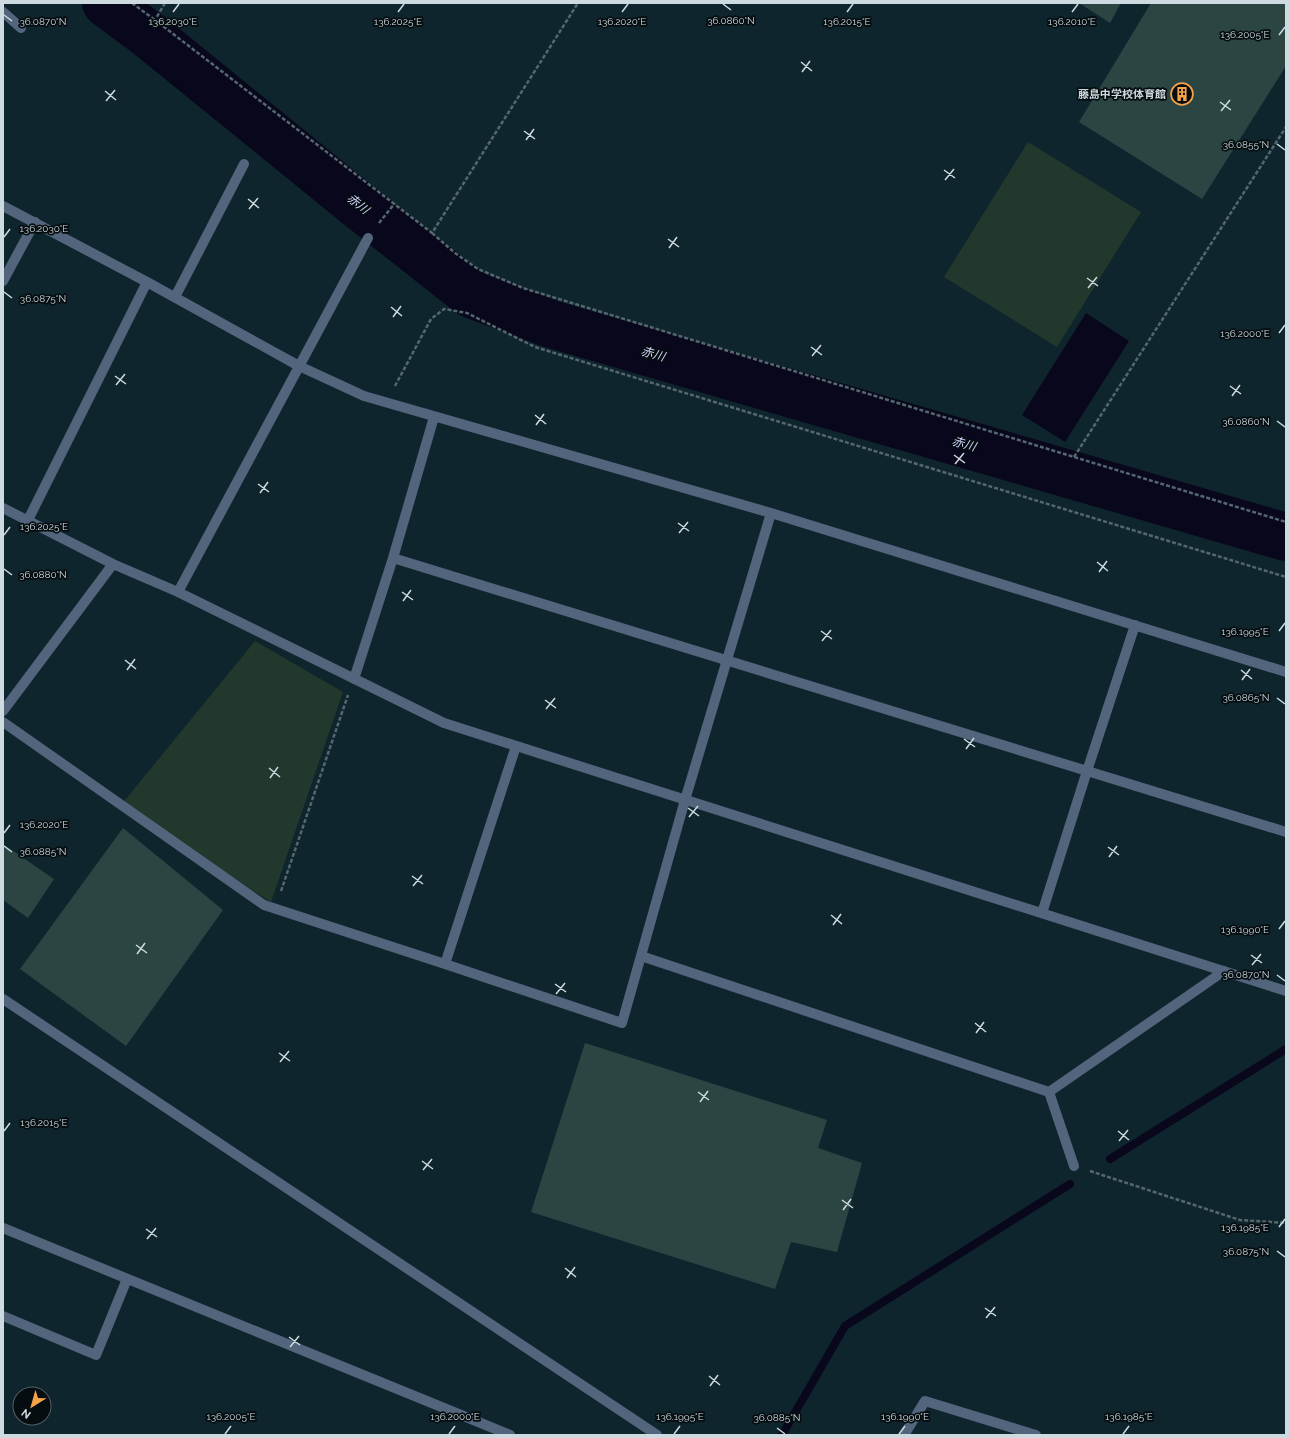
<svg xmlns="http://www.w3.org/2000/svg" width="1289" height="1438" viewBox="0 0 1289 1438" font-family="Raleway,'Noto Sans JP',sans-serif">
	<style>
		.green { fill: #22382c }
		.water { fill: #09071b }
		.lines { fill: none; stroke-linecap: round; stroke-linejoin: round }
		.stream { stroke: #09071b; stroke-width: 8 }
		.river { stroke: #09071b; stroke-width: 48 }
		.building { fill: #2b4543 }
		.path { stroke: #55676e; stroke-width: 2.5; stroke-dasharray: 4 2; stroke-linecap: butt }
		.minor { stroke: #52657d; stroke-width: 10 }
		.ticks { fill: none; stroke: #cddadf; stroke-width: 1.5 }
		.labels { text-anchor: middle; stroke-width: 3.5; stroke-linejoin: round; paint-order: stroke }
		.poi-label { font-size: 11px; font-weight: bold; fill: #cddadf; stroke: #050d10; text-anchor: end }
		.water-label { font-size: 12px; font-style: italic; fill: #d4d3fd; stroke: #050d10 }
		.ticks-label { font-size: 10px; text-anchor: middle; fill: #cddadf; stroke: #050d10; stroke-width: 3.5; stroke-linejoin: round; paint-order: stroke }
	</style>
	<rect width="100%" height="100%" fill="#0f252d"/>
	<path class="green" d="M1028 142 1141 212 1057 347 944 277Z
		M255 641 343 692 271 902 121 805Z"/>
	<path class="water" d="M1086 313 1129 341 1065 442 1022 415Z"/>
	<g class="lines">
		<path class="stream" d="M1110 1159 1286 1049
			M782 1435 845 1326 1070 1184"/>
		<path class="river" d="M106 3 149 35 362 208 471 294 551 324 1286 537"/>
	</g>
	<path class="building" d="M1079 3H1121L1110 23Z
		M1151 3H1286V66L1202 199 1079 122Z
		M123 828 223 910 126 1046 20 969Z
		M3 844 54 879 28 918 3 900Z
		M585 1043 827 1120 818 1148 862 1163 837 1252 791 1242 775 1289 531 1212Z"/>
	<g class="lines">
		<path class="path" d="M132 3 155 20
			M165 3 155 20 432 233 578 3
			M379 223 395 203
			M432 233 455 253 478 269 523 288 1286 522
			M395 386 431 319 444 309 467 313 535 347 1286 577
			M1074 457 1286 127
			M281 891 348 695
			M1090 1171 1240 1220 1286 1223"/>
		<path class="minor" d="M3 12 21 28
			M3 206 147 282 299 366 364 396 771 513 1286 672
			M3 281 35 222
			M175 297 244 164
			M3 508 113 564 178 592 444 723 1286 991
			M28 520 147 282
			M393 558 1286 832
			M178 592 368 238
			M354 679 393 558 434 417
			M3 711 113 564
			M3 722 264 905 445 964 622 1023 685 800 771 513
			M1042 913 1087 771 1135 625
			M641 956 1049 1092 1074 1166
			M445 964 516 746
			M3 999 657 1435
			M1049 1092 1224 971
			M3 1228 510 1435
			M3 1316 96 1355 127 1279
			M904 1435 925 1401 1036 1435"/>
	</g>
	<path class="ticks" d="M723 4 731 10M173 12 179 4M398 12 404 4M622 12 628 4M847 12 853 4M1072 12 1078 4M4 15 12 21M1279 35 1285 27M801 62 812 71M802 72 810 61M105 91 116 100M106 101 115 90M1220 102 1231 110M1221 111 1230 100M524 131 535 139M526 140 534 129M1277 144 1285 150M944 170 955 178M945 180 954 169M248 199 259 208M249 209 258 198M4 237 10 229M668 239 679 247M669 248 677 237M1087 278 1098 286M1088 288 1097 277M4 292 12 298M391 307 402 316M393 317 401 306M1279 333 1285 325M811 347 822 355M812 356 821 345M115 376 126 384M116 385 125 374M1230 386 1241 394M1232 396 1240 385M535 415 546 424M1277 421 1285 427M536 425 544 414M954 455 965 463M955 464 964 453M258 484 269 492M260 493 268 482M678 523 689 531M679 533 688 522M4 535 10 527M1097 562 1108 571M4 569 12 575M1099 572 1107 561M402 592 413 600M403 601 411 590M821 631 832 639M1279 631 1285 623M822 641 831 630M125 660 136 669M127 670 135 659M1241 670 1252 679M1242 680 1250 669M1277 698 1285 704M545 700 556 708M546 709 555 698M964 739 975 747M966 749 974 738M269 768 280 777M270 778 278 767M688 808 699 816M689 817 698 806M4 833 10 825M4 846 12 852M1108 847 1119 855M1109 857 1117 846M412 876 423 884M413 886 422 875M831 915 842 924M833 925 841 914M1279 929 1285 921M136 945 147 953M137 954 145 943M1251 955 1262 963M1252 965 1261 954M1277 975 1285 981M555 984 566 992M556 994 565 983M975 1023 986 1032M976 1033 984 1022M279 1053 290 1061M280 1062 289 1051M698 1092 709 1100M700 1102 708 1091M4 1131 10 1123M1118 1131 1129 1140M1119 1141 1128 1130M422 1161 433 1169M423 1170 432 1159M842 1200 853 1208M843 1210 851 1199M1279 1227 1285 1219M146 1229 157 1237M147 1239 156 1228M1277 1251 1285 1257M565 1268 576 1277M567 1278 575 1267M985 1308 996 1316M986 1318 995 1307M289 1337 300 1345M290 1347 299 1336M709 1376 720 1385M710 1386 718 1375M777 1428 785 1434M225 1434 231 1426M449 1434 455 1426M674 1434 680 1426M899 1434 905 1426M1123 1434 1129 1426"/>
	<defs>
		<g id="building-ring" transform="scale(1.15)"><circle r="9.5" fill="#050d10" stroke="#f6a248" stroke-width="1.5"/><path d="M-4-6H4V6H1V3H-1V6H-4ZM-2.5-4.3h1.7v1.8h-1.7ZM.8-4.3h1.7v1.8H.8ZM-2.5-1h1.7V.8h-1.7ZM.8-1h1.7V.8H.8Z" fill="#f6a248"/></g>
	</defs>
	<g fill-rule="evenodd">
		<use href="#building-ring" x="1182" y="94"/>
	</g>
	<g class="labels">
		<g class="poi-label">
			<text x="1166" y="98">藤島中学校体育館</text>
		</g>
		<g class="water-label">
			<text transform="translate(358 204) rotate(39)" y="4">赤川</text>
			<text transform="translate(653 354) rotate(16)" y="4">赤川</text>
			<text transform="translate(964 444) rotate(16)" y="4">赤川</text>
		</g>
	</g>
	<g class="ticks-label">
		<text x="731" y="24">36.0860°N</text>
		<text x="43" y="25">36.0870°N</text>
		<text x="173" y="25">136.2030°E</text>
		<text x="398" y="25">136.2025°E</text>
		<text x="622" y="25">136.2020°E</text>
		<text x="847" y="25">136.2015°E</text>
		<text x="1072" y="25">136.2010°E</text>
		<text x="1245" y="38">136.2005°E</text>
		<text x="1246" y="148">36.0855°N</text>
		<text x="44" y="232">136.2030°E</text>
		<text x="43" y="302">36.0875°N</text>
		<text x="1245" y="337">136.2000°E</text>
		<text x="1246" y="425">36.0860°N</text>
		<text x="44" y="530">136.2025°E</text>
		<text x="43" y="578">36.0880°N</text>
		<text x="1245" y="635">136.1995°E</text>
		<text x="1246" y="701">36.0865°N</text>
		<text x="44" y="828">136.2020°E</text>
		<text x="43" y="855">36.0885°N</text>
		<text x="1245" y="933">136.1990°E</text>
		<text x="1246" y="978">36.0870°N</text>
		<text x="44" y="1126">136.2015°E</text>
		<text x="1245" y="1231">136.1985°E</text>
		<text x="1246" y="1255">36.0875°N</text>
		<text x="231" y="1420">136.2005°E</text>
		<text x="455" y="1420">136.2000°E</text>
		<text x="680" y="1420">136.1995°E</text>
		<text x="905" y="1420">136.1990°E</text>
		<text x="1129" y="1420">136.1985°E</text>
		<text x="777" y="1421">36.0885°N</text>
	</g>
	<rect width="1289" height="1438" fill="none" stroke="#cddadf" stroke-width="8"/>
	<g transform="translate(32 1406) rotate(217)"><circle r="19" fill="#050d10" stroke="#555f63"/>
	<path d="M0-3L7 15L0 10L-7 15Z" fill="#f6a248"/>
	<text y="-6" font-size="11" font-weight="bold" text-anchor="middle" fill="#cddadf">N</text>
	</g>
</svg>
